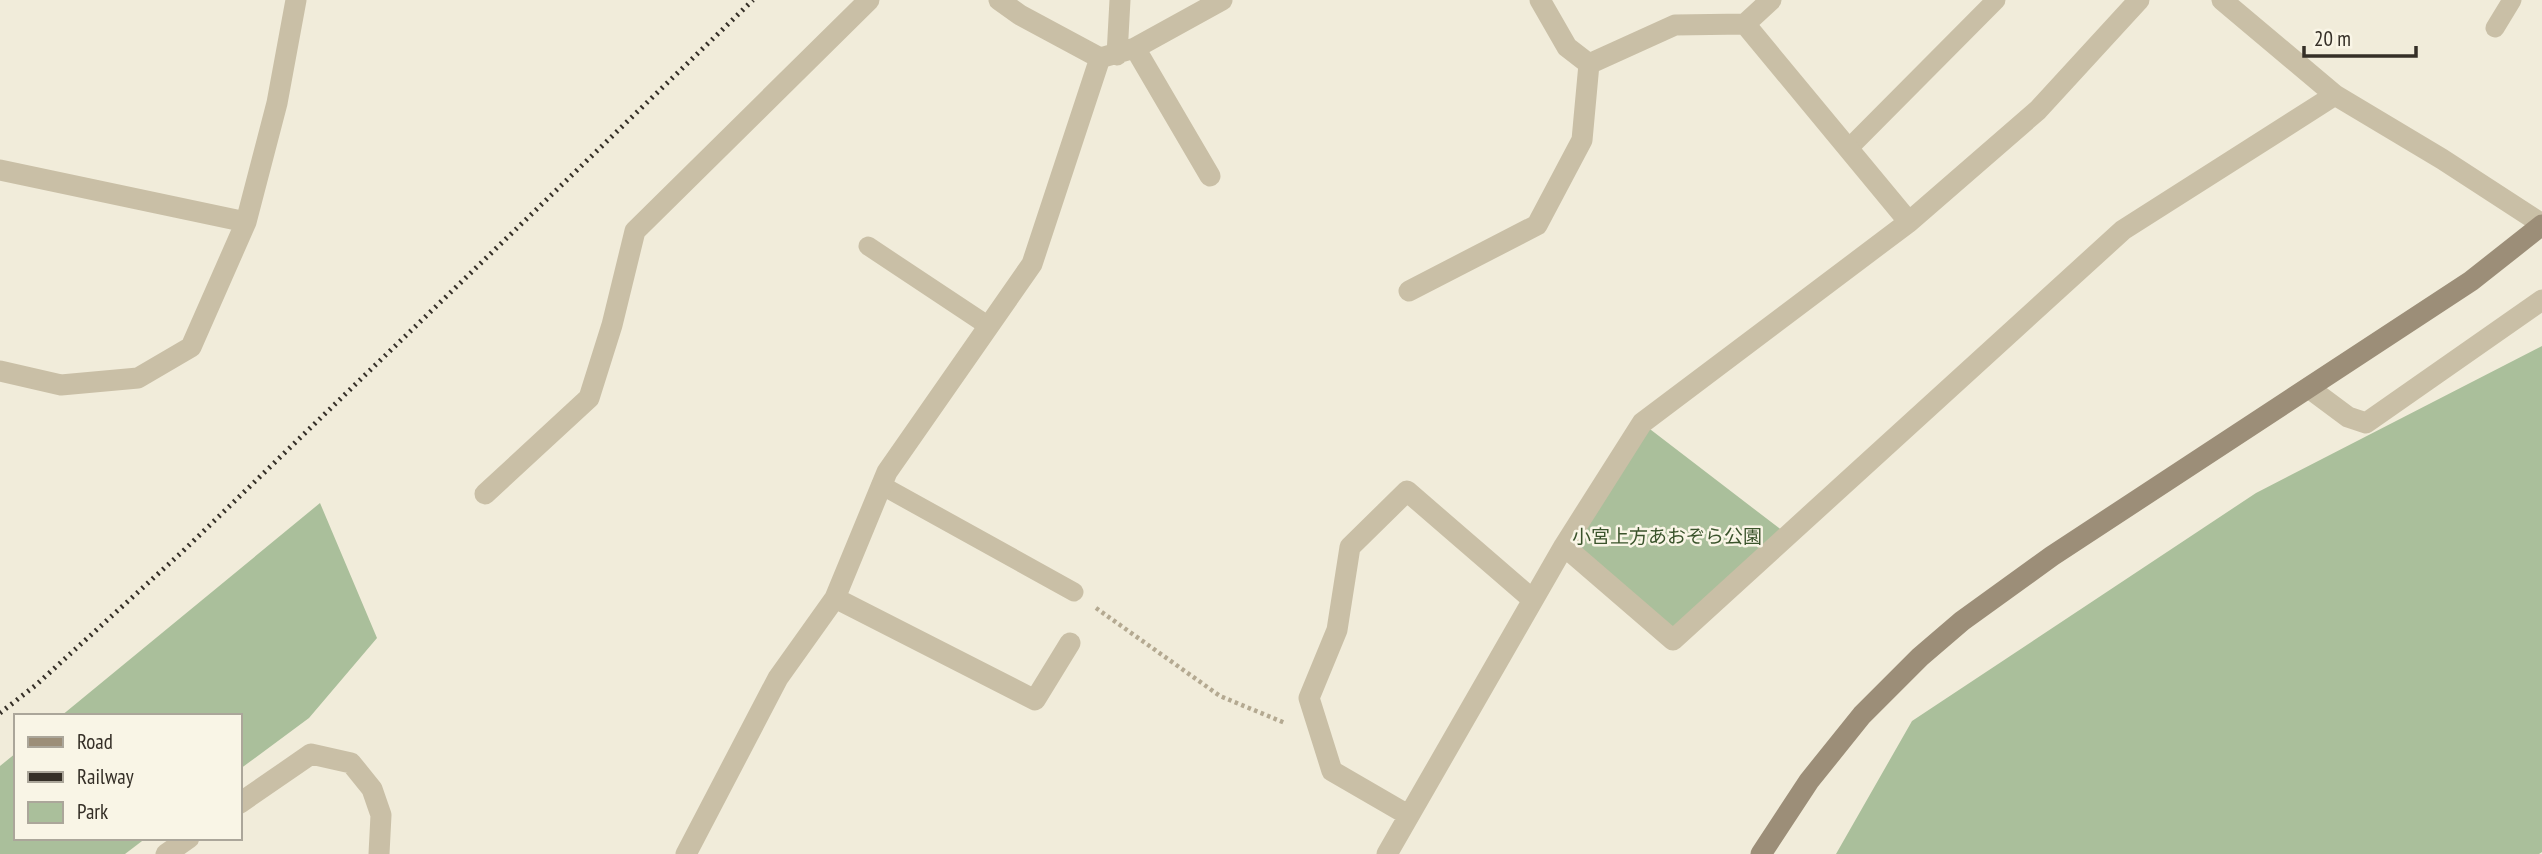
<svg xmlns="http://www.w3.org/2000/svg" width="2542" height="854" viewBox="0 0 2542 854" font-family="'PT Sans Narrow','Noto Sans JP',sans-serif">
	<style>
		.green { fill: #aabf9b }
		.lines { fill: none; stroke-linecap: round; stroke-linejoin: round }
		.path { stroke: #b4a991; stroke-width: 4.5; stroke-dasharray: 3.5 3.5; stroke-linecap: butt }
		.lane { stroke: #c9bfa6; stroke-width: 19 }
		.street { stroke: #c9bfa6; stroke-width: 21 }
		.secondary { stroke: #9c8e78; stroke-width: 21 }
		.rail { stroke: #352f27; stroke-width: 5; stroke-dasharray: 2 5; stroke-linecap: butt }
		.labels { text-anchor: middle; stroke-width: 5; stroke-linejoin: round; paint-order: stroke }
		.park-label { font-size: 19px; fill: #3a532b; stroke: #f9f5e6 }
	</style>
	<rect width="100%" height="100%" fill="#f1ecda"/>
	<path class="green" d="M2542 346V852L2539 854H1836L1912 721 2256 493Z
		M1642 423 1788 535 1673 640 1564 546Z
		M320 503 377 638 309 718 240 769V716H61Z
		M16 753V838H146L125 854H0V766Z"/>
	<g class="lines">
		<path class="path" d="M1096 608 1220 696 1285 723"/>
		<path class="lane" d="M2495 28 2512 0
			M1849 148 1996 0
			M868 246 987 325
			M881 485 1074 592"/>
		<path class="street" d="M999 0 1020 15 1100 58 1135 48 1222 0
			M1540 0 1567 47 1589 64 1675 25 1745 24
			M1771 0 1745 24 1909 222 2038 110 2139 0
			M2222 0 2335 95 2442 159 2542 224
			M1135 48 1210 176
			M1117 55 1120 0
			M0 170 246 222
			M1409 291 1537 225 1582 140 1589 64
			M0 371 61 385 138 378 191 347 246 222 277 103 296 0
			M2309 388 2348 417 2366 423 2542 300
			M485 494 589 398 612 325 635 231 869 0
			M1564 546 1673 640 2123 230 2335 95
			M835 598 1035 700 1070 643
			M240 803 311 754 351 763 372 789 381 815 379 854
			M1408 815 1332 771 1309 698 1337 630 1350 547 1407 491 1533 600
			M166 854 189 838
			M686 854 778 678 835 598 887 472 1032 264 1100 58
			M1387 854 1564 546 1642 423 1909 222"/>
		<path class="secondary" d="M1761 854 1809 781 1862 715 1920 657 1962 621 2052 556 2471 281 2542 225"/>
		<path class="rail" d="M0 713 36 685 182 552 753 0"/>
	</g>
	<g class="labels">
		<g class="park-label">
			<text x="1667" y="543">小宮上方あおぞら公園</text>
		</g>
	</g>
	<rect x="14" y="714" width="228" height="126" fill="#f9f5e6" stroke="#aba69a" stroke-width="2"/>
	<rect x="28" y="737" width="35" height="10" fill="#9c8e78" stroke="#aba69a" stroke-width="2"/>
	<text x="77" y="749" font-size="21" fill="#352f27">Road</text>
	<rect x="28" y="772" width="35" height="10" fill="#352f27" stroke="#aba69a" stroke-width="2"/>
	<text x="77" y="784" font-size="21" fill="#352f27">Railway</text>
	<rect x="28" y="802" width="35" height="21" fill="#aabf9b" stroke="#aba69a" stroke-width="2"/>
	<text x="77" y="819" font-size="21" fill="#352f27">Park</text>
	<path d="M2304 46v10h112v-10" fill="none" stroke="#352f27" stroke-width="3.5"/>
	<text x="2314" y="46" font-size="21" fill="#352f27" stroke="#f9f5e6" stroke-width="5" paint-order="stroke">20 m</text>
</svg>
